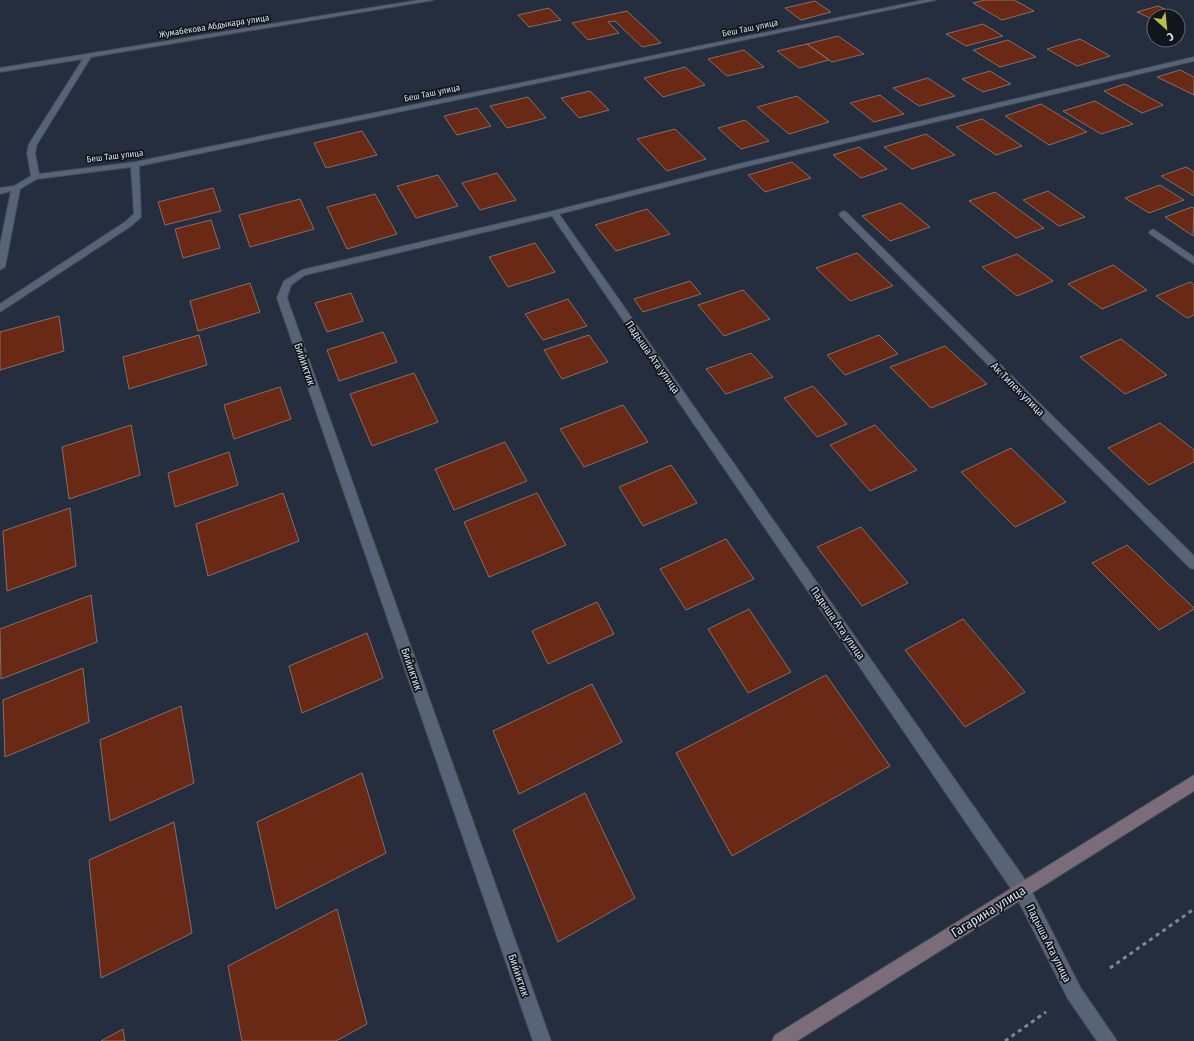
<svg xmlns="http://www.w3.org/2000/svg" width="1194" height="1041" viewBox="0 0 1194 1041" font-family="'Fira Sans Condensed',sans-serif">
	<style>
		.building { fill: #692914; stroke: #866e67 }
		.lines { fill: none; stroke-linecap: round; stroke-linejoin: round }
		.minor-casing { stroke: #424a58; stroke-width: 2 }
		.secondary-casing { stroke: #424a58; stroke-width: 2 }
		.path { stroke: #7f8795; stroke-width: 3; stroke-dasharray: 4 4; stroke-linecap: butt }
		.minor { fill: #586476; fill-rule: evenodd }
		.secondary { fill: #7a6c79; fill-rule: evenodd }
		.labels { text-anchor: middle; stroke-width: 3.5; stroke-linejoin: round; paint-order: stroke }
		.far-street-label { font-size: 9px; fill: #d8dfea; stroke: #11161d }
		.street-label { font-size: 11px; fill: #d8dfea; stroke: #11161d }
		.near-street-label { font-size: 13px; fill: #d8dfea; stroke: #11161d }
	</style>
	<rect width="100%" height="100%" fill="#242e3e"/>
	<path class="building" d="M985 0H1014L1034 11 1002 20 973 3Z
		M815 1 831 12 801 20 785 8Z
		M1158 6 1180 16H1154V20L1137 12Z
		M549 8 561 20 529 27 518 15Z
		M627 11 661 43 642 47 615 21 608 22 619 33 588 40 572 23Z
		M983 24 1003 36 966 46 946 34Z
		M838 36 864 54 832 62 807 44Z
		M1080 39 1110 56 1077 66 1047 49Z
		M1008 40 1036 57 1000 67 973 50Z
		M807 44 829 60 799 68 777 51Z
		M744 50 764 67 727 76 708 59Z
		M685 67 705 85 663 97 644 78Z
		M1180 70 1194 77V95L1157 77Z
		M990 71 1011 84 983 92 962 79Z
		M928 78 955 96 919 106 893 88Z
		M1125 84 1163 105 1142 113 1104 91Z
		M590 91 609 110 579 118 561 98Z
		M880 95 904 114 874 122 850 103Z
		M797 96 829 122 789 134 757 107Z
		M528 97 546 118 507 128 490 106Z
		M1095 101 1133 124 1101 134 1063 111Z
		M1041 104 1087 132 1049 145 1005 116Z
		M477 108 491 126 457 135 444 116Z
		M982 119 1022 146 996 155 956 127Z
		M745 120 769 141 741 149 718 128Z
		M675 129 706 159 667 171 637 139Z
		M362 131 377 155 326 168 314 143Z
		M926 134 955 155 912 169 884 147Z
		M859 147 887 169 861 178 833 155Z
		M792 162 811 178 765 192 748 175Z
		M1186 167 1194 172V196L1161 176Z
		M497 173 516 200 480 210 462 183Z
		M438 175 458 206 416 218 397 186Z
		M1160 185 1184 200 1149 213 1125 198Z
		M213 188 221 211 165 225 158 202Z
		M1048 191 1085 217 1059 226 1023 200Z
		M995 192 1044 228 1016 238 969 201Z
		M375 194 397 234 347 249 327 207Z
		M300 199 314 229 250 247 239 215Z
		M901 203 930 227 890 241 862 216Z
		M1192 207 1194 208 1193 236 1165 217Z
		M647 209 670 234 616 251 595 225Z
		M211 220 220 248 183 258 175 229Z
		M535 243 555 272 508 287 489 257Z
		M857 253 893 286 850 301 816 268Z
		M1017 254 1053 281 1017 296 982 267Z
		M1113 265 1147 290 1102 309 1068 284Z
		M690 281 701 294 643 312 634 299Z
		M1190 282 1194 285V315L1187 318 1156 296Z
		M250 283 260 312 198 331 190 301Z
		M743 290 770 319 724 336 698 305Z
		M351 293 363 321 327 332 315 303Z
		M568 299 587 326 543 340 525 314Z
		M59 316 64 351 0 370V332Z
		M383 332 397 362 339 381 327 350Z
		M199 335 207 365 129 389 123 357Z
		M589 335 608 362 562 379 544 350Z
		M879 335 898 354 845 375 827 355Z
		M1121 339 1167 375 1125 394 1080 357Z
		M945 346 987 384 931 408 890 367Z
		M751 353 773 377 726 394 706 369Z
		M414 373 438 422 372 446 350 394Z
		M813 386 847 424 817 437 784 398Z
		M280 387 291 419 234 439 224 405Z
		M623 405 648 442 584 467 560 429Z
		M1160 423 1194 450V462L1149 485 1108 448Z
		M131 425 140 475 69 499 62 447Z
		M875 425 917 470 870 491 830 445Z
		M505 442 527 481 454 510 435 469Z
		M1011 448 1066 502 1015 527 961 472Z
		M229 452 238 485 175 507 168 473Z
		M671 465 697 503 643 526 619 487Z
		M283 493 299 541 208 576 196 524Z
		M537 493 566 545 489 577 464 522Z
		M70 508 76 566 7 591 3 531Z
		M861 527 908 583 862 606 817 547Z
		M726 539 754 579 686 610 660 569Z
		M1127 545 1194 608V609L1159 630 1092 563Z
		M91 595 97 642 1 679 0 629Z
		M597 602 614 634 548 664 532 631Z
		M749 609 791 672 748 693 708 629Z
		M963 619 1025 692 965 727 905 650Z
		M367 633 383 678 302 713 289 666Z
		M83 668 89 722 5 757 3 700Z
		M826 675 890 766 732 856 676 753Z
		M592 684 622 742 519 794 493 731Z
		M181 706 194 783 110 821 100 740Z
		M362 773 386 853 276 909 257 822Z
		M585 793 635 898 558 942 513 830Z
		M174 822 192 933 101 978 89 860Z
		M337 909 367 1024 336 1041H242L228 966Z
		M123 1029 125 1041H101Z"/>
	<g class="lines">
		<g class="minor-casing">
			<path id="minor" d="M419 0H434L91 57 37 144 35 153 39 174 135 162 924 0H936L139 166 141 217 131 226 0 312V304L125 222 134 214 131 167 37 179 20 189 5 267 0 270V245L11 191 0 194V188L14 186 31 176 27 153 29 144 83 59 0 72V68Z
				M1194 57V61L752 165 559 214 1028 884 1080 987 1117 1041H1097L1068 999 1016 896 552 216 305 275 291 285 287 298 551 1041H533L277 298 284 281 302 270 553 211 751 161Z
				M843 211 846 212 1194 556V569L1190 568 840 216 839 214Z
				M1153 229 1194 257V264L1150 234 1149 232Z"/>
		</g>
		<g class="secondary-casing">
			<path id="secondary" d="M1194 775V791L797 1041H772L775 1035Z"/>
		</g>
		<path class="path" d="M1110 968 1194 909
			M1005 1041 1046 1012"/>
		<use href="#minor" class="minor"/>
		<use href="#secondary" class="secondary"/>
	</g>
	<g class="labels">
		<g class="far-street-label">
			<text transform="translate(214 26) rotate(-9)" y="3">Жумабекова Абдыкара улица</text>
			<text transform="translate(750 28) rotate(-12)" y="3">Беш Таш улица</text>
			<text transform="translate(432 93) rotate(-12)" y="3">Беш Таш улица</text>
			<text transform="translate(115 156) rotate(-7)" y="3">Беш Таш улица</text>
		</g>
		<g class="street-label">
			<text transform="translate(653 357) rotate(55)" y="4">Падыша Ата улица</text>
			<text transform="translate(305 364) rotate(71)" y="4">Бийиктик</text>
			<text transform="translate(1018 389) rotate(45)" y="4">Ак Тилек улица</text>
			<text transform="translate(838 623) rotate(55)" y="4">Падыша Ата улица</text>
			<text transform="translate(412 669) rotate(71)" y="4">Бийиктик</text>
			<text transform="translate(1049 943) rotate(63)" y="4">Падыша Ата улица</text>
			<text transform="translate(519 975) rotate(71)" y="4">Бийиктик</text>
		</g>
		<g class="near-street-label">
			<text transform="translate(988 911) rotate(-32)" y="5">Гагарина улица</text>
		</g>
	</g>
	<g transform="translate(1166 28) rotate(153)"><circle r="19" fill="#11161d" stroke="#61666f"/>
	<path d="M0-3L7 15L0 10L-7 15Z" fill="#b8c146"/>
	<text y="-6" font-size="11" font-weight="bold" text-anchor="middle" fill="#d8dfea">С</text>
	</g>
</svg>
